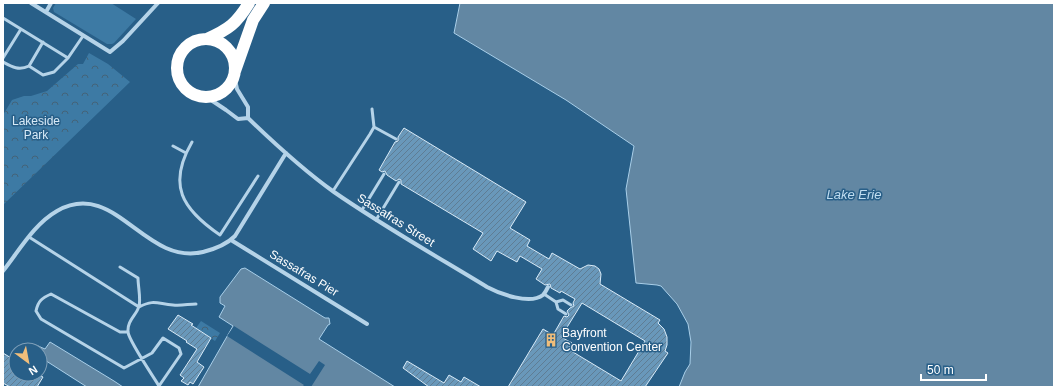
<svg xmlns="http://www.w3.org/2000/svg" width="1057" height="390" viewBox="0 0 1057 390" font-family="Arial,sans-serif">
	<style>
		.green { fill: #3d7aa4 }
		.forest { fill: url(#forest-crowns) }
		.water { fill: #6287a3; stroke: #a9cfe9 }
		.pier { fill: #285f88 }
		.building { fill: url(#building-hatch); stroke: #d8eaf7; fill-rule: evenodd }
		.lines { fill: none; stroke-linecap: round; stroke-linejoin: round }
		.lane { stroke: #b5d3e8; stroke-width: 3 }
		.street { stroke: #b5d3e8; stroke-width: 4 }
		.highway { stroke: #fff; stroke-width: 12 }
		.labels { text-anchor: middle; stroke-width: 3; stroke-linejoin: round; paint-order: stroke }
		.park-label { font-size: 12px; fill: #d8eaf7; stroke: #285f88 }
		.street-label { font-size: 12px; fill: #fff; stroke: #285f88 }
		.poi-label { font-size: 12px; fill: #fff; stroke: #285f88; text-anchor: start }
		.water-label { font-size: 13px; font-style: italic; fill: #c0ddf0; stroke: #285f88 }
	</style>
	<defs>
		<pattern id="forest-crowns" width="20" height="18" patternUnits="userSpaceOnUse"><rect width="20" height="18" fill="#3d7aa4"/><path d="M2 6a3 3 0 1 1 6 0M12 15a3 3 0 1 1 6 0" fill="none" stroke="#446378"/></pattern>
		<pattern id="building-hatch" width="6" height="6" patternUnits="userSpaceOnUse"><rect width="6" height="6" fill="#6998ba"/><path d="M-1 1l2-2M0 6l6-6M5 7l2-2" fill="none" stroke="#5f7d94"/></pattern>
	</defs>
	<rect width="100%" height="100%" fill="#285f88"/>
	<path class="green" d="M56 3H111L136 19 114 43 112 44H107L54 12 53 8Z"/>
	<path class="forest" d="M89 53 108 64 130 82 3 205V115L12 100 24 96H31L47 91 78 64H83Z
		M201 321 220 333 215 341 196 328Z"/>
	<path class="water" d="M460 3H1054V387H679L685 372 690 364 691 342 688 324 677 304 661 286 657 285 636 283 626 189 634 146 566 100 454 33Z
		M245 268 325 318H329L330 324 328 325 319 339 395 387H198L233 326 219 317 225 306 220 303V297L241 269Z
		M50 342 114 381 123 387H87L40 357V350H35L38 346 45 349Z"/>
	<path class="pier" d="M234 326 310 374 319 361 325 365 311 387H302L304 385 227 336Z"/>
	<path class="building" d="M404 128 526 202 510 228 530 240 527 246 549 259 552 253 580 269 588 265 595 266 599 269 601 274 600 284 660 320 658 323 664 329 667 337V345L665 351 668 353 645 387H508L543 329 553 335 564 316 567 317 569 315 567 311 570 308 574 306 573 303 575 299 561 291 560 293 551 288 550 284 545 285 536 279 542 269 520 256 517 262 497 251 491 261 473 249 483 233 401 184V180L399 179 396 181 387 175 385 171 382 172 379 170 395 142 398 141V137ZM582 303 645 341 621 381 568 349 572 343 561 337Z
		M178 315 193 324 191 325 211 338 197 362 204 367 193 384 190 382 188 385 181 381 184 378 180 375 197 349 186 342 187 341 168 329Z
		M3 353 16 361V374H37L43 377 37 387H10L3 383Z
		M407 361 444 383 449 375 461 382 464 377 481 387H429L403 368Z"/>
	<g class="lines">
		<path class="lane" d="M3 18 68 58 54 72 43 75 29 66 43 42
			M3 58 21 29
			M68 58 83 36
			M3 62C12 67 19 71 29 66
			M374 127 396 139
			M192 142C167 185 182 209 220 235L258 176
			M173 146 186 153
			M333 191 370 134 374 127 372 109
			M362 210 384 174
			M376 220 399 182
			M29 237 139 307C154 299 158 304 173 305 181 306 189 304 196 304
			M120 267 138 278C138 286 141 299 139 306 137 315 127 320 128 332 129 341 153 376 159 386L181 354 179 348 163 338 152 353 124 368 41 319 36 311C38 301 42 298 51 294L120 332H128
			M544 294 556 302 563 300 571 305
			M556 302 558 309 566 314"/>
		<path class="street" d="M31 3 110 52 123 41 158 3
			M46 12 51 3
			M234 75 237 89 248 107V118
			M208 98 226 110 238 119 248 118C275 144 303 170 334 192 383 226 436 256 487 287 500 294 530 305 543 295 545 293 547 289 548 287
			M231 240 367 324
			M3 271C19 251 34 224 57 211 115 178 144 266 203 252 215 249 226 245 235 236L286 153"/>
		<path class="highway" d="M177 68a29 29 0 1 1 58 0a29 29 0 1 1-58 0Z
			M207 39C229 29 236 24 249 3
			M235 71 253 20 264 3"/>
	</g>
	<defs>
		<g id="building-bare" transform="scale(1.08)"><path d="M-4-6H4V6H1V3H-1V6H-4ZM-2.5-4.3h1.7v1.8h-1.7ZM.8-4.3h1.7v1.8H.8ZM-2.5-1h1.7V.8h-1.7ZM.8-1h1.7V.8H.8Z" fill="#f0be7b" stroke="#285f88" stroke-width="2.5" paint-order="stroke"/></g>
	</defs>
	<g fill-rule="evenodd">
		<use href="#building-bare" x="551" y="340"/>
	</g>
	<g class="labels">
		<g class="park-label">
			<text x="36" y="125">Lakeside<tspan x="36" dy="14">Park</tspan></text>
		</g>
		<g class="street-label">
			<text transform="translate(396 220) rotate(32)" y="4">Sassafras Street</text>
			<text transform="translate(304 273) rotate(31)" y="4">Sassafras Pier</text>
		</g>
		<g class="poi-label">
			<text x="562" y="337">Bayfront<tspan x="562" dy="14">Convention Center</tspan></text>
		</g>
		<g class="water-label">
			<text x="854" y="199">Lake Erie</text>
		</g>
	</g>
	<rect width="1057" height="390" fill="none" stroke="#ffffff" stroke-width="8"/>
	<g transform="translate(28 362) rotate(148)"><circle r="19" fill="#285f88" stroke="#7e9fb8"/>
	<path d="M0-3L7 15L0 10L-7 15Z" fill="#f0be7b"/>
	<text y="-6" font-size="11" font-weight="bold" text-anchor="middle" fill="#ffffff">N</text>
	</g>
	<path d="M921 374v6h65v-6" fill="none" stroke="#ffffff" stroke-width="2"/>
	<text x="927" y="374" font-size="12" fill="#ffffff" stroke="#285f88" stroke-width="3" paint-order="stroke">50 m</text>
</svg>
